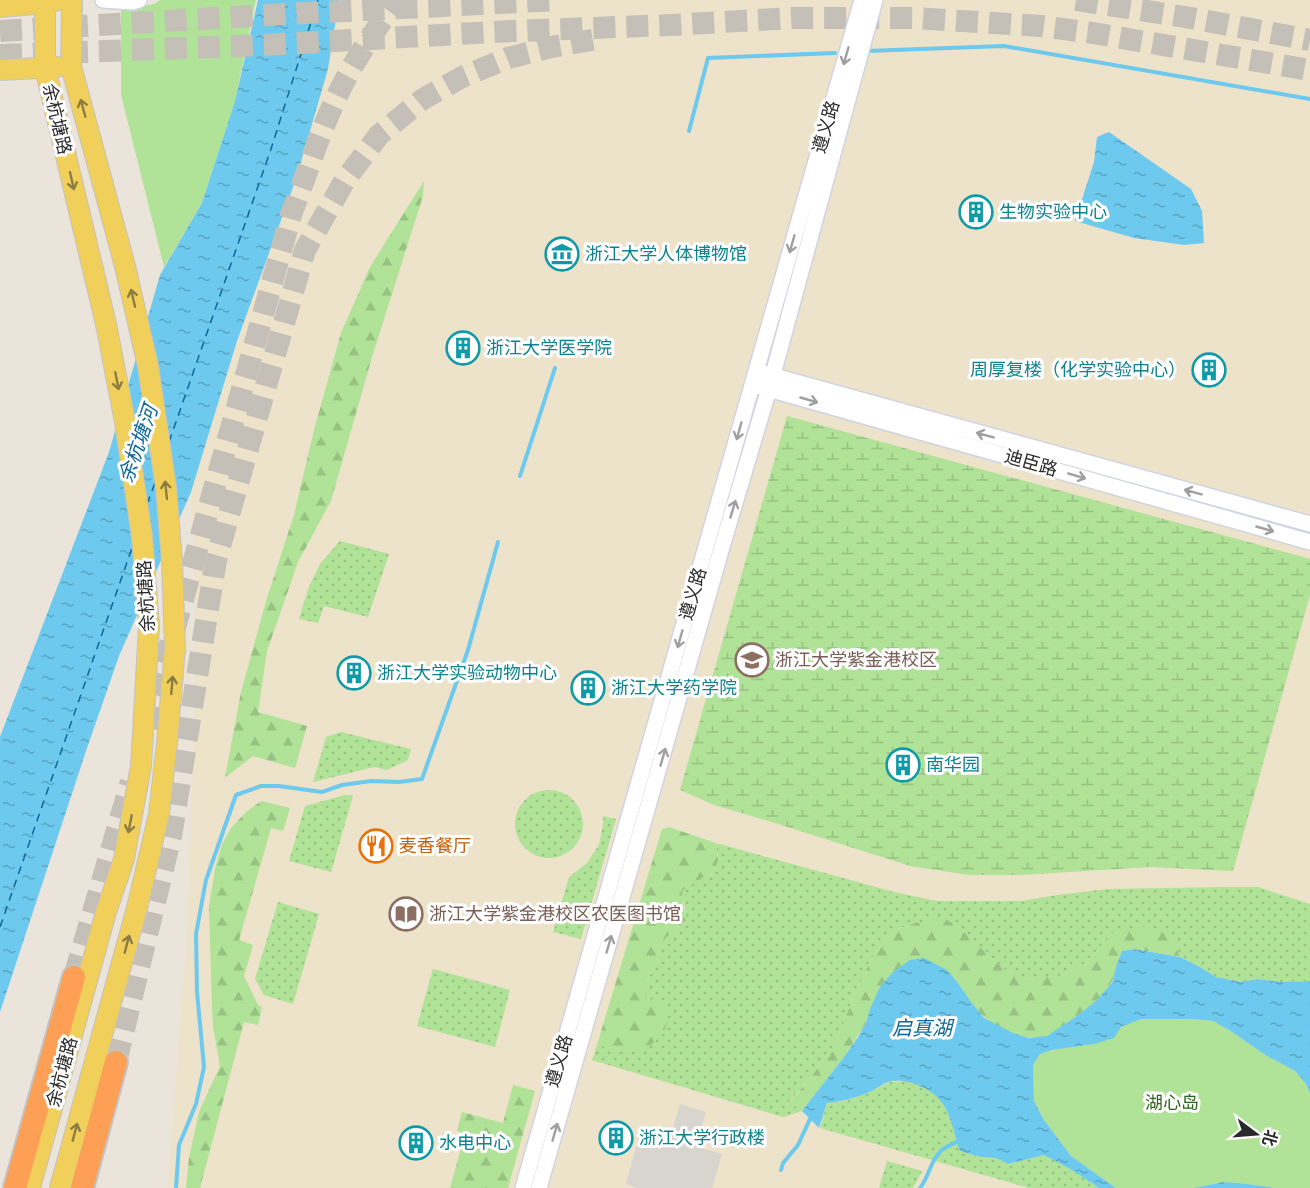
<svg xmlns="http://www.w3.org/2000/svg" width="1310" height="1188" viewBox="0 0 1310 1188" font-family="'PT Sans','Noto Sans SC',sans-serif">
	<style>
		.education { fill: #ede2ca }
		.grass { fill: url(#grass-dots) }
		.forest { fill: url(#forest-firs) }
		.wetland { fill: url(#wetland-marsh) }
		.park { fill: #b0e297 }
		.plaza { fill: #d8d4ce }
		.water { fill: url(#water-ripples) }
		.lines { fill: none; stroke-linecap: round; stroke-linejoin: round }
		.stream { stroke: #6dcaee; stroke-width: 4 }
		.ferry { stroke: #0e6798; stroke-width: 1.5; stroke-dasharray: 8 6; stroke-linecap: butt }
		.highway-tunnel { stroke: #c4bfb7; stroke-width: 22; stroke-dasharray: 22 11; stroke-linecap: butt }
		.minor-casing { stroke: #d0d3e2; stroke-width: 18 }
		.major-casing { stroke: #c3c3c3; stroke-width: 22 }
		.highway-casing { stroke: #c3c3c3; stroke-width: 26 }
		.minor { stroke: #fff; stroke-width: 15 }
		.major { stroke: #f0cf5b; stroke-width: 20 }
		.highway { stroke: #fd9f54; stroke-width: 22 }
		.major-bridge-casing { stroke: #c3c3c3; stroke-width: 22; stroke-linecap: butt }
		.major-bridge { stroke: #f0cf5b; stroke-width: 20 }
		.oneway { stroke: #9f9f9f }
		.oneway2 { stroke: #8c7c42 }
		.labels { text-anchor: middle; stroke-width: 6; stroke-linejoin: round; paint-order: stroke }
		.street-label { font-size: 18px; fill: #292929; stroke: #fff }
		.culture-label { font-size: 18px; fill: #0d838f; stroke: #fff; text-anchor: start }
		.education-label { font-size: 18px; fill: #785e54; stroke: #fff; text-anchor: start }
		.food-label { font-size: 18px; fill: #c56008; stroke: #fff; text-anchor: start }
		.park-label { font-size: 18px; fill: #29651a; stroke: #fff }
		.water-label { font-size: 20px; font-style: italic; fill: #0e6798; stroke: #fff }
	</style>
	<defs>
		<pattern id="grass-dots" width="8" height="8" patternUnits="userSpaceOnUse" patternTransform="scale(1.5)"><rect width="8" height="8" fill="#b0e297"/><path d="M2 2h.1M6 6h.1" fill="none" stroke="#97c282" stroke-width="1.8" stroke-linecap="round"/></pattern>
		<pattern id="forest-firs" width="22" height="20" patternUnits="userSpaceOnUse" patternTransform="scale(1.5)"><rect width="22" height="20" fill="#b0e297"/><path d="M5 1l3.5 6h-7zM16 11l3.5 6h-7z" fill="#97c282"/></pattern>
		<pattern id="wetland-marsh" width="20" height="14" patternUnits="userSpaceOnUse" patternTransform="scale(1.5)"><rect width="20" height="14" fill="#b0e297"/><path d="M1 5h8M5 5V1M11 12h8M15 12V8" fill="none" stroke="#97c282"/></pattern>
		<pattern id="water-ripples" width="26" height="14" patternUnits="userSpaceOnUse" patternTransform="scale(1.5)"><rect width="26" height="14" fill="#6dcaee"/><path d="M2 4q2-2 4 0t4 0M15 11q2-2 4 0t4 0" fill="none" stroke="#5aa4c1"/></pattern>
	</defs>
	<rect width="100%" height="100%" fill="#ebe4db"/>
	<path class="education" d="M339 0H1310V1188H168L187 936 194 738 195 583 191 492 237 341 296 179 328 69Z"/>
	<path class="grass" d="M340 541 389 554 368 617 324 606 318 623 299 619 308 589 320 564Z
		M341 732 411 749 408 760 387 770 374 767 313 782 326 737Z
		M515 824a34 34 0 1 1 68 0a34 34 0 1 1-68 0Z
		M345 795 353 796 331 872 289 861 305 806Z
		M603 816 616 819 581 939 553 932 569 877 587 863 599 845 603 824Z
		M716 843 894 892 936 901H1022L1057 895 1108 889 1225 887H1258L1310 904V981L1281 982 1257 979 1241 982 1216 977 1198 966 1180 957 1171 936 1114 932 1086 962 1067 975 1027 979 1004 969 961 929 915 923 894 930 873 956 854 996 836 1042 812 1076 789 1102 802 1111 783 1117 592 1060 597 1045 633 1052 653 1002 645 993 648 978 657 963 660 943 686 920 685 907 682 892 687 886 715 871 718 859Z
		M278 902 319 914 293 1004 264 995 255 979Z
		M433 969 510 990 495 1047 417 1026Z
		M910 1081C917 1084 926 1087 932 1092 948 1104 952 1123 957 1142L981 1157 996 1158 1008 1164 1044 1155 1072 1170 1099 1188H1029L820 1128 827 1103 845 1101 870 1092 889 1082Z
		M887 1161 922 1171 913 1188H879Z"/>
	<path class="forest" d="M424 181 423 196 372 357 331 501 298 562 267 651 258 712 307 726 295 768 253 756 225 778 241 692 267 598 294 515 314 430 341 333 370 267Z
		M261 801 290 808 283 831 271 828 239 940 253 945 244 976 258 1005 262 1007 258 1025 244 1022 200 1188H186L189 1158 199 1112 220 1066 213 1027 212 1009 209 907 215 869 222 844 231 828 245 813Z
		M669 827 716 843 718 859 715 871 687 886 682 892 686 920 660 943 657 963 648 978 645 993 653 1002 666 1004 668 1021 662 1035 647 1048 633 1052 597 1045 662 829Z
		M944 918 961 929 1004 969 1027 979 1067 975 1086 962 1114 932 1142 926 1171 936 1180 957 1134 949 1122 951C1119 959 1114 979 1110 985 1100 1000 1084 1012 1069 1022 1062 1026 1054 1034 1046 1036 1028 1042 996 1029 983 1016 973 1007 966 995 958 983L870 1009 866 1023 844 1057 802 1111 789 1102 797 1094 812 1076 836 1042 854 996 873 956 894 930 915 923Z
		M513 1085 535 1091 508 1188H450L465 1134 457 1131 462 1112 503 1123Z"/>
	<path class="wetland" d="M787 416 1310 559V595L1233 871 1150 867 1021 875H969L910 866 775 823 714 805 680 790Z"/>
	<path class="park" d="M160 0H256L235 101 202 203 164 267 121 95V10L154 4Z
		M1141 1019H1193L1213 1021 1229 1030 1267 1056 1295 1071 1306 1084 1310 1094V1188H1272L1270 1187 1239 1183 1223 1182 1193 1188H1116L1071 1156 1044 1120 1034 1101 1033 1065 1040 1054 1052 1050 1094 1044 1121 1027Z"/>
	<path class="plaza" d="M680 1104 706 1112 696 1147 722 1154 712 1188H638L626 1184 641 1130 670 1139Z"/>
	<path class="water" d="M258 0H339L328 69 296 179 237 341 191 492 119 656 87 748 0 1012V737L109 452 160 275 202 203 235 101Z
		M1109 132 1191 189 1202 211 1204 243 1184 245 1134 238 1075 221 1094 162 1097 137Z
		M1134 949 1180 957 1198 966 1216 977 1241 982 1257 979 1281 982 1310 981V1094L1306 1084 1295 1071 1267 1056 1229 1030 1213 1021 1193 1019H1141L1121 1027 1114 1038 1094 1044 1052 1050 1040 1054 1033 1065 1034 1101 1044 1120 1071 1156 1116 1188H1099L1072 1170 1044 1155 1008 1164 996 1158 981 1157 960 1151C950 1123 951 1099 920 1086 911 1082 899 1079 888 1082 883 1084 877 1088 872 1091 856 1098 844 1101 827 1103L819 1128 802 1111 844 1057 858 1037 866 1023 870 1009 880 987 893 972 910 960 924 958 947 970 958 983 971 1002 984 1018 1013 1033 1029 1038 1047 1036 1077 1016 1096 1001 1112 983 1117 964 1122 951Z
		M1223 1182 1239 1183 1270 1187 1272 1188H1193Z"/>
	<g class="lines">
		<path class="stream" d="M866 51 1004 46 1310 99
			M689 131 708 58 835 53
			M520 476 555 368
			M781 1170 783 1163 798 1145 810 1119
			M176 1188 179 1145 196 1104 204 1067 197 992 196 934 206 880 236 795 261 786H279L322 792 342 785 371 781 399 782 422 779 468 650 498 542
			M920 1188C929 1177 931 1158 943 1149 947 1146 953 1144 957 1142"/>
		<path class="ferry" d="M169 442 271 149 318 0
			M147 504 156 480
			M0 927 133 545"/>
		<path class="highway-tunnel" d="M1076 0 1185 17 1310 40
			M0 31 267 15 558 0
			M0 55 264 45 512 31 671 25 792 18H915L1040 26 1093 33 1310 70
			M147 727 291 215C308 171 322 124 344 82 359 53 378 26 397 0
			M74 977 131 782
			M116 1062 171 836 216 560 305 250 345 180 379 135 423 99 462 77 508 58 551 47 597 39"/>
		<g class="minor-casing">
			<path id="minor" d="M103 0 133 2 139 0
				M763 373 1310 524
				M761 387 1310 542
				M523 1188 862 0
				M539 1188 724 540 769 389 875 0"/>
		</g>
		<g class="major-casing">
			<path id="major" d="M45 0V68L106 324
				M72 0 71 66 125 266
				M0 7 45 3 55 1
				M0 70 57 67
				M30 1188 106 912 124 859 141 766
				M60 1188 137 908 159 814 167 743"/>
		</g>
		<g class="highway-casing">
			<path id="highway" d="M15 1188 74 977
				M82 1188 116 1062"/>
		</g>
		<use href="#minor" class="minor"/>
		<use href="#major" class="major"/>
		<use href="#highway" class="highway"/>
		<g class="major-bridge-casing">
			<path id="major-bridge" d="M125 266 148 366 166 487 172 561 175 648 167 743
				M106 324 125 422 142 536 149 626 141 766"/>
		</g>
		<use href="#major-bridge" class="major-bridge"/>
	</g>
	<defs><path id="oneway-shaft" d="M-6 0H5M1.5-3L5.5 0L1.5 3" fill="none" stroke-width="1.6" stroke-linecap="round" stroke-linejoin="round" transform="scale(1.5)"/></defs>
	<g class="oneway">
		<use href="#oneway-shaft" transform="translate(846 56) rotate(106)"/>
		<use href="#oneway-shaft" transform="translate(792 244) rotate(106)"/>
		<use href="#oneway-shaft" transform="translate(809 400) rotate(16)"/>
		<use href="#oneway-shaft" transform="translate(739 431) rotate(106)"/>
		<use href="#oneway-shaft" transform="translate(985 435) rotate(-165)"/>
		<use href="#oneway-shaft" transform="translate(1077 476) rotate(16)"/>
		<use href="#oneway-shaft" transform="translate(1193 492) rotate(-165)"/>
		<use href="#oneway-shaft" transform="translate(733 509) rotate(-73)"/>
		<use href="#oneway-shaft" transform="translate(1265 529) rotate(16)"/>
		<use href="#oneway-shaft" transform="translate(680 639) rotate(106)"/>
		<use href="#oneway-shaft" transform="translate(663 757) rotate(-74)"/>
		<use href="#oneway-shaft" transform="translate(609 944) rotate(-74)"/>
		<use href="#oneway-shaft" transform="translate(555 1132) rotate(-74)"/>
	</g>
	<g class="oneway2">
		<use href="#oneway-shaft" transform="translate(83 108) rotate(-105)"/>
		<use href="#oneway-shaft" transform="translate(72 181) rotate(77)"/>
		<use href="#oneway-shaft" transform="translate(133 298) rotate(-103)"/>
		<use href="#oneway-shaft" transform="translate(117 381) rotate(79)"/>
		<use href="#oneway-shaft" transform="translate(166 490) rotate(-96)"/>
		<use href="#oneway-shaft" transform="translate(172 685) rotate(-85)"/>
		<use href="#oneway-shaft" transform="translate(130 824) rotate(101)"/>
		<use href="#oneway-shaft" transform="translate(127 944) rotate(-75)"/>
		<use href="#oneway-shaft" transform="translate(75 1132) rotate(-75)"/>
	</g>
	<defs>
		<g id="building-ring" transform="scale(1.725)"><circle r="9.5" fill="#fff" stroke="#0f9aa8" stroke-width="1.5"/><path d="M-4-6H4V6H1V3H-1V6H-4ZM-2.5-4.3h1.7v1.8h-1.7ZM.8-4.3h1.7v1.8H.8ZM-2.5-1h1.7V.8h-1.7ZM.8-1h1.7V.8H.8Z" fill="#0f9aa8"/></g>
		<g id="museum-ring" transform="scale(1.725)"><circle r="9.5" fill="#fff" stroke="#0f9aa8" stroke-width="1.5"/><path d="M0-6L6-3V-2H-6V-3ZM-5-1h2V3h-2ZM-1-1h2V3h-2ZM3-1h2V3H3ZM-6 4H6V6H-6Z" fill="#0f9aa8"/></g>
		<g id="university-ring" transform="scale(1.725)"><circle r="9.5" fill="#fff" stroke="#8d6e63" stroke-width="1.5"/><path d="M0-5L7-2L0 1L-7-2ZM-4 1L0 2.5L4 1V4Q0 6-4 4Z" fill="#8d6e63"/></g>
		<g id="restaurant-ring" transform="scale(1.725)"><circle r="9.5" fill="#fff" stroke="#e8710a" stroke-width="1.5"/><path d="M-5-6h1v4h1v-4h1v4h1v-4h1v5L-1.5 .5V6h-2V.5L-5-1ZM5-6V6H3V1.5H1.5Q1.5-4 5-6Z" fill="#e8710a"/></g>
		<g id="library-ring" transform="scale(1.725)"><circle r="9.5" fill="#fff" stroke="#8d6e63" stroke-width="1.5"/><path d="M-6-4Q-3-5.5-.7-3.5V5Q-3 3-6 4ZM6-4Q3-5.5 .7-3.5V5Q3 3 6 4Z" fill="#8d6e63"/></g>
	</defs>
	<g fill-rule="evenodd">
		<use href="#building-ring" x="976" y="212"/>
		<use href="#museum-ring" x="562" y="254"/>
		<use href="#building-ring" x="463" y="348"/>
		<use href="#building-ring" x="1209" y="370"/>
		<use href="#university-ring" x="752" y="660"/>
		<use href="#building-ring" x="354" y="673"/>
		<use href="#building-ring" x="588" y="688"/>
		<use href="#building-ring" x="903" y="765"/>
		<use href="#restaurant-ring" x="376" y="846"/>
		<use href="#library-ring" x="406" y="914"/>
		<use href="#building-ring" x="616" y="1138"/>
		<use href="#building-ring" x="416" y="1143"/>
	</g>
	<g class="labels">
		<g class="street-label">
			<text transform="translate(57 119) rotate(77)" y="6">余杭塘路</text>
			<text transform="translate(826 127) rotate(-74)" y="6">遵义路</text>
			<text transform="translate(1031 463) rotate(16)" y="6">迪臣路</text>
			<text transform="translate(693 594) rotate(-74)" y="6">遵义路</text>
			<text transform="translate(146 596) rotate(-93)" y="6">余杭塘路</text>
			<text transform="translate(559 1061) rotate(-74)" y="6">遵义路</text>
			<text transform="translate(62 1072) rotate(-75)" y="6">余杭塘路</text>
		</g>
		<g class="culture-label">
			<text x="999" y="218">生物实验中心</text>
			<text x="585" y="260">浙江大学人体博物馆</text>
			<text x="486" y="354">浙江大学医学院</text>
			<text x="1186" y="376" text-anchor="end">周厚复楼（化学实验中心）</text>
			<text x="377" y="679">浙江大学实验动物中心</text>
			<text x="611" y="694">浙江大学药学院</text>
			<text x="926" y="771">南华园</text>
			<text x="639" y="1144">浙江大学行政楼</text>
			<text x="439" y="1149">水电中心</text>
		</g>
		<g class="education-label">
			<text x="775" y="666">浙江大学紫金港校区</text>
			<text x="429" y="920">浙江大学紫金港校区农医图书馆</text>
		</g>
		<g class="food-label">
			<text x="399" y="852">麦香餐厅</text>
		</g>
		<g class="park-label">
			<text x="1172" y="1109">湖心岛</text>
		</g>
		<g class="water-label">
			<text transform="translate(138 444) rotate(-71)" y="7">余杭塘河</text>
			<text x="922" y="1035">启真湖</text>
		</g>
	</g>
	<g transform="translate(1256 1134) rotate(106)" stroke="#ffffff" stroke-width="4.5" paint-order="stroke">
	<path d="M0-4.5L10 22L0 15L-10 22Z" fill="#292929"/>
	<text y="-9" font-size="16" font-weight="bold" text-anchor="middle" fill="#292929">北</text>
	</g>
</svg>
